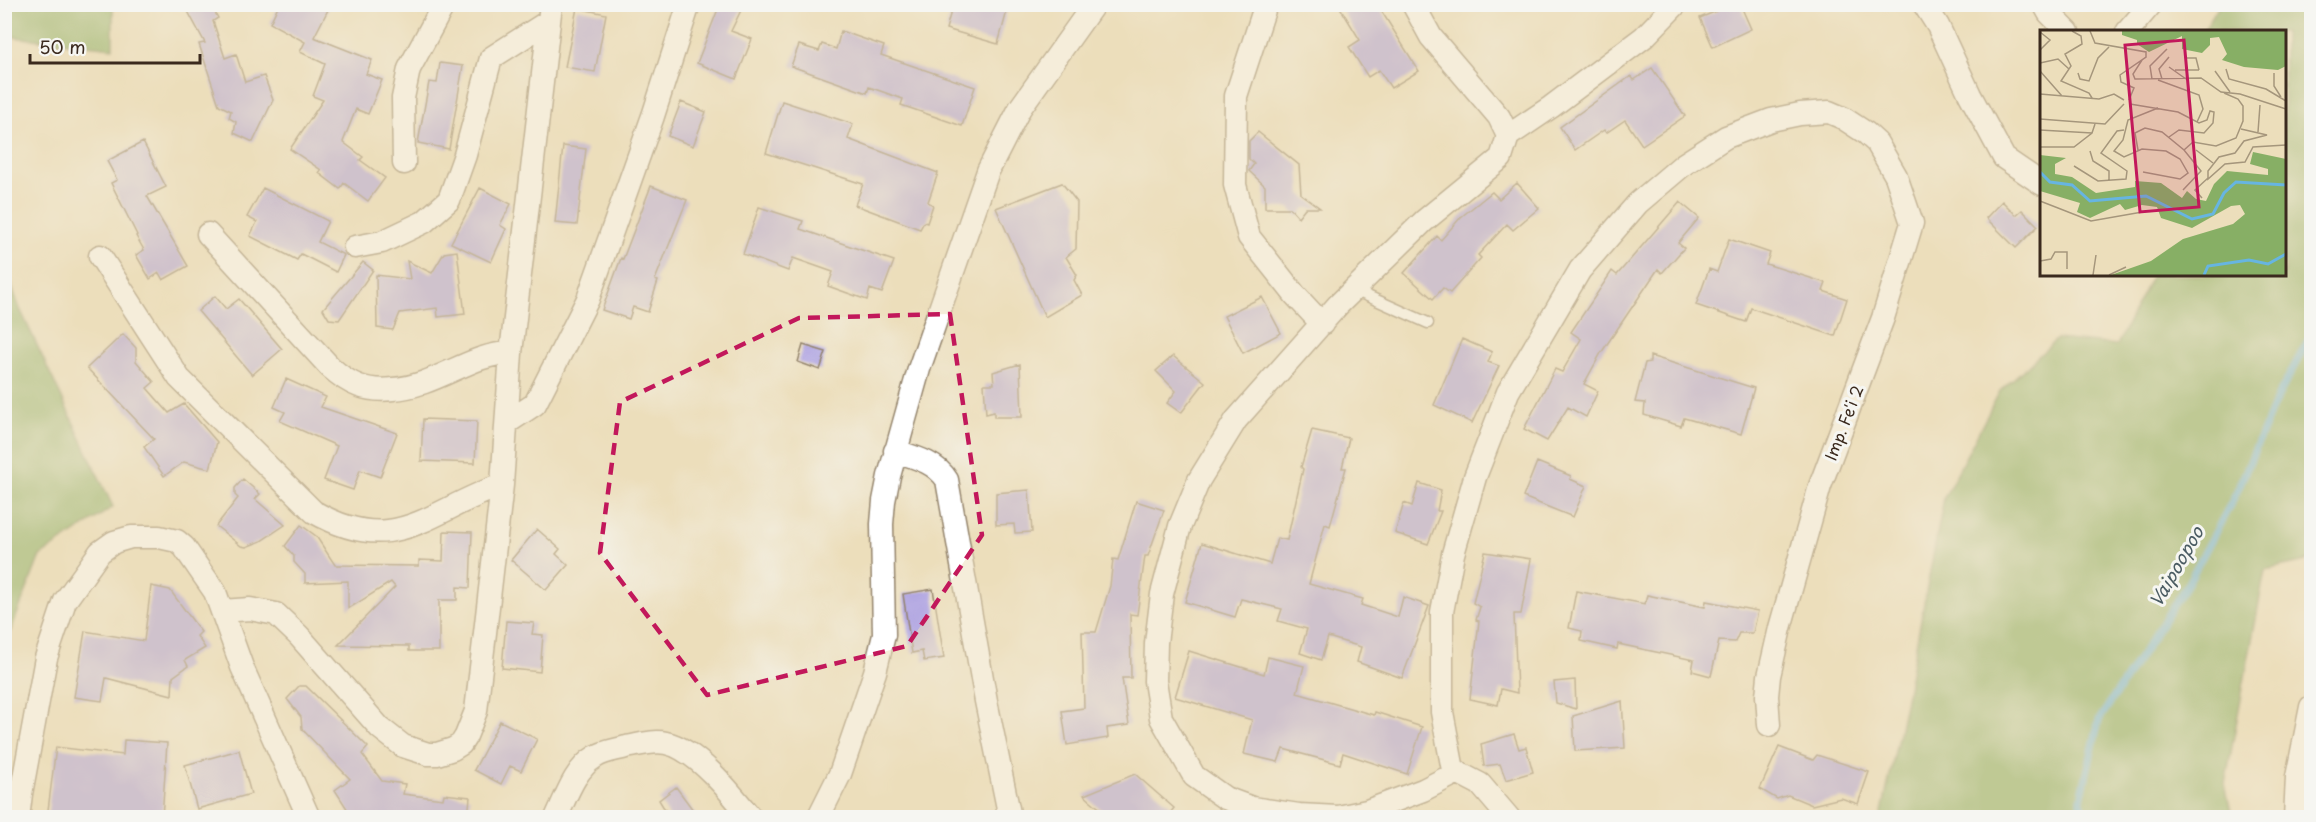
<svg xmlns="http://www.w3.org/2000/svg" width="2316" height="822" viewBox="0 0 2316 822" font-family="'Playpen Sans',sans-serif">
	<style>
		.forest { fill: #87af65; stroke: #616c42; stroke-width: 1.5 }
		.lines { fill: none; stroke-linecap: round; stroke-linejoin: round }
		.stream { stroke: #67b5e1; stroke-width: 7 }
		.building { fill: #ab9fe0 }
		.lane-casing { stroke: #94846c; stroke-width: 13 }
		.street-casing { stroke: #94846c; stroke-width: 25 }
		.lane { stroke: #fff; stroke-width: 10 }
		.street { stroke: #fff; stroke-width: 22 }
		.marked { fill: none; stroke: #c2185b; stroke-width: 4.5; stroke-dasharray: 12 8; stroke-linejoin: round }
		.labels { text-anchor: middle; stroke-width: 6; stroke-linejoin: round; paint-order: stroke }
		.street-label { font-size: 16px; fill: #3b2a1e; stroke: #f6f6f2 }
		.water-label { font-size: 18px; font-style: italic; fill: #4a5b62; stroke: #f6f6f2 }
		.inset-river { fill: none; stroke: #67b5e1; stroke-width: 3 }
		.inset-road { fill: none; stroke: #a5967c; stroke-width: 1.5 }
		.view { fill: #c2185b; fill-opacity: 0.15; stroke: #c2185b; stroke-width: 3 }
		.inset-edge { fill: none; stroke: #3b2a1e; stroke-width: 3 }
	</style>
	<rect width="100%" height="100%" fill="#f6f6f2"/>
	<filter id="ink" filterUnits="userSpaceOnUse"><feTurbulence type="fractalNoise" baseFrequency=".0167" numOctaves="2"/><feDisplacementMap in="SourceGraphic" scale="12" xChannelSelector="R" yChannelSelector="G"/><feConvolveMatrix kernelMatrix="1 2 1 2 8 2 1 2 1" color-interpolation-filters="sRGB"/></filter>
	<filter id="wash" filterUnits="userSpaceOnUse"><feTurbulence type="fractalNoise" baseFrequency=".008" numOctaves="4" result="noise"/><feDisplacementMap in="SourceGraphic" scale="24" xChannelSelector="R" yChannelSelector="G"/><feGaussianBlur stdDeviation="1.35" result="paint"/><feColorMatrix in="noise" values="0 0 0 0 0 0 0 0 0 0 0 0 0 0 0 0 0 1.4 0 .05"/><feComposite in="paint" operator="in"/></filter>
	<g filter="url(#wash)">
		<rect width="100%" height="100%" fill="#ecdebb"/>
		<path class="forest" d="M5 4 113 5V48L5 36Z
			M2219 5H2312L2311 560 2265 570 2225 784 2232 817H1881L1904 709 1944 498 2000 391 2057 339 2117 345 2152 275 2284 274V32L2201 31 2205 28Z
			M5 269 20 309 113 507 40 556 5 645Z"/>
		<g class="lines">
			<path class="stream" d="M2082 818 2081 799 2099 720 2188 583 2237 492 2274 404 2312 333"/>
		</g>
		<g id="blocks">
			<path class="building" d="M184 4H210L218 18 213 21 225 58 236 54 245 82 264 76 273 100 253 142 234 133 236 122 229 118 231 111 219 105 199 44 205 43Z
				M279 4H331L314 37 372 60 366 74 382 80 368 114 356 109 343 142 363 157 360 160 385 178 368 201 344 183 340 189 319 173 321 170 290 149 323 100 313 96 325 64 300 52 305 42 270 23Z
				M720 4H744L731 31 752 39 736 79 697 63Z
				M953 4H1009L998 44 946 29Z
				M1338 4H1377L1419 71 1391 88 1379 70 1368 77 1349 47 1360 40Z
				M1717 4H1740L1751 29 1713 47 1700 18 1719 10Z
				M577 8 606 14 595 72 565 67Z
				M841 31 884 46 881 55 975 87 962 126 901 105 903 99 869 87 867 93 791 66 799 45 819 51 822 44 836 49Z
				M440 63 463 66 449 149 418 143 429 82 437 83Z
				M1652 68 1685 116 1642 145 1625 120 1606 133 1604 130 1575 150 1560 127 1631 76 1634 80Z
				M782 101 853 124 848 139 938 173 928 202 933 205 927 223 924 222 920 229 855 205 863 184 766 153Z
				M681 102 706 112 693 146 668 136Z
				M1258 132 1299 165 1301 194 1320 208H1305L1298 217 1290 208H1265V186L1249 171 1254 164 1249 159V141Z
				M143 142 166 187 147 196 188 266 163 280 159 273 150 279 136 255 144 250 136 236 137 235 111 183 117 180 107 161Z
				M563 146 586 149 577 225 555 223Z
				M1062 183 1077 202 1076 249 1066 257 1077 275 1074 280 1082 295 1045 317 996 208Z
				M1517 183 1539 208 1513 230 1507 224 1478 255 1481 258 1450 293 1443 288 1433 299 1404 273 1437 236 1441 240 1461 217 1492 192 1499 199Z
				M651 186 687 200 655 280 658 281 648 312 633 307 629 319 602 310 621 258 623 259Z
				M263 188 328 221 318 242 344 255 336 272 301 254 297 260 250 236 257 222 247 217Z
				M480 188 511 204 500 225 506 229 491 262 451 243Z
				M2002 201 2016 215 2022 210 2038 226 2016 248 1986 218Z
				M1680 202 1699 218 1678 243 1684 248 1662 273 1658 269 1601 353 1584 384 1598 391 1586 417 1568 407 1547 441 1524 429 1555 369 1562 372 1581 339 1571 332 1612 271 1617 275Z
				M759 207 803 221 800 229 894 261 882 293 870 289 867 300 828 286 833 272 793 258 788 271 743 254Z
				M1729 239 1770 253 1766 264 1826 283 1823 291 1847 299 1835 336 1751 308 1746 322 1696 305 1709 269 1717 272Z
				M457 251 465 314 438 317 437 308 400 313 393 330 377 328 376 275 410 279 407 261 432 273 444 253Z
				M363 262 373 270 339 320 329 319 323 309Z
				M215 296 226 309 239 299 282 349 252 375 198 311Z
				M1262 297 1281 333 1243 353 1224 316Z
				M123 334 136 348V361L154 382 147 388 169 413 184 404 217 442 210 469 184 462 164 476 144 447 154 439 87 368Z
				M1462 339 1492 352 1488 362 1499 366 1472 423 1434 405Z
				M803 345 826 352 820 370 798 362Z
				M1173 356 1205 382 1181 413 1167 403 1176 391 1156 371Z
				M1650 356 1754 388 1741 434 1684 418 1681 426 1644 415 1645 403 1635 402 1645 363 1650 362Z
				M1020 364 1022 417H994V412L986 414 984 384H994L993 372Z
				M286 379 326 397 321 407 397 433 380 477 360 470 353 490 324 480 337 446 280 421 285 412 274 407Z
				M423 419 477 421 475 463 421 461Z
				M1312 430 1349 438 1342 468H1346L1330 526 1325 524 1309 584 1363 599 1361 605 1398 617 1403 597 1429 606 1402 678 1357 662 1361 647 1328 637 1321 660 1300 653 1307 629 1278 621 1282 609 1241 599 1235 617 1185 602 1202 543 1270 564 1277 538 1287 540 1303 469 1301 467Z
				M1537 462 1571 476 1570 479 1586 486 1573 517 1523 497Z
				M243 479 260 494 255 499 285 525 261 541 246 547 241 546 216 526 238 498 235 495V488Z
				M1419 483 1441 490 1437 511H1441L1428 544 1395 533 1404 503 1412 506Z
				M1029 490 1032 532 1015 533 1014 524 996 525V493Z
				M1136 501 1164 510 1148 556H1145L1137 615 1130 614 1131 678H1122L1129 725 1107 728 1108 738 1067 745 1062 711 1084 708 1082 632H1096L1110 586 1113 559 1118 560Z
				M301 525 316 536 335 565 419 566V560L443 561 444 531 472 532 470 588 457 587V600H439V651H409V646L338 645 395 587 391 582 348 609V581L305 583V574L294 562V556L285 546Z
				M537 529 560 549 556 554 568 565 546 590 511 560Z
				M1485 552 1531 559 1521 614H1514L1517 693 1501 689 1498 705 1470 699 1479 621 1476 620 1480 607 1473 603Z
				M151 586 170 590 201 632 197 636 205 648 185 660 188 666 173 677 172 695 106 678 102 701 74 697 85 631 144 641Z
				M933 589 944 658 924 661 922 651 912 653 903 594Z
				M1576 591 1645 604 1647 595 1705 607 1706 601 1758 611 1753 633H1739L1735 642 1719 641 1711 676 1692 671 1694 660 1618 644 1617 649 1581 641 1582 631 1569 628Z
				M506 621 534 623 532 634 543 635 540 672 502 668Z
				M1189 651 1264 674 1268 657 1304 666 1297 693 1374 715 1375 712 1422 727 1407 774 1343 753 1340 764 1283 749 1278 762 1244 754 1252 720 1175 697Z
				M1575 680 1576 709 1556 703 1554 682Z
				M299 686H306L368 747 362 754 382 781 405 784 403 794 443 799 444 794 470 797 468 818H353L335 790 350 779 302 729 301 717 287 699Z
				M1622 701 1625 748 1575 751 1573 716Z
				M500 721 537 739 521 771 510 766 501 784 474 770Z
				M1514 734 1519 749 1526 747 1533 772 1506 780 1500 764 1484 766 1481 744Z
				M124 740 167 743 162 818H47L56 747 123 755Z
				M1779 747 1813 760 1817 755 1869 772 1858 804 1841 798 1812 805 1788 795 1777 799 1760 789Z
				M239 750 251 794 197 809 185 765Z
				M1135 774 1174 808 1166 818H1111L1084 795Z
				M676 787 699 818H670L659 800Z"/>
		</g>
	</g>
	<g filter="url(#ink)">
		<use href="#blocks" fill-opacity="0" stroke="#94846c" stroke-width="1.5"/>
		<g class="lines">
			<g class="lane-casing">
				<path id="lane" d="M1354 290 1428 323"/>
			</g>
			<g class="street-casing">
				<path id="street" d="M1266 4 1236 96 1235 185 1249 237 1295 295 1322 324
					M1413 4 1431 37 1499 117 1508 136
					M1924 4 1938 26 1970 95 2004 158 2042 184
					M2044 4 2049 13 2068 32
					M2127 32 2151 4
					M404 163 403 98 409 69 444 4
					M208 234 330 367C350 385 366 392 393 389 437 386 471 353 511 353
					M355 247 382 242 424 222 449 200 465 155 491 58 549 21
					M100 256 179 378 314 512C397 559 428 510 502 485
					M508 422 535 404 588 299 653 116 689 4
					M895 451C914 457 936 462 947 480L986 701 1010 818
					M222 611 250 609 276 614 299 636 380 728 403 746 428 754H437L453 749 461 744 466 736 476 711 502 485 511 353 551 4
					M1458 772 1423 790 1367 811 1338 817 1299 815 1252 808 1225 798 1194 776 1161 718 1155 681 1156 643 1162 594 1180 526 1199 480 1236 420 1338 305 1424 221 1501 158 1508 136 1551 107 1644 37 1676 4
					M18 818 21 794 46 658 65 601 100 552 114 542 131 537H159L177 541 184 547 215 592 242 667 309 818
					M556 818C566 797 575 769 595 757 604 751 616 750 626 747 639 745 653 740 666 743 696 749 732 794 751 818
					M818 818 840 774 875 672 884 635 882 524 884 501 889 476 919 369 988 171 1020 108 1094 4
					M1509 818 1480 784 1453 770 1442 712V612L1453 554 1475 477 1508 392 1580 270 1638 203 1684 164 1726 137 1771 120 1800 114 1829 112 1843 118 1866 133 1877 143 1896 176 1912 223 1883 318 1820 486 1780 628 1769 676 1767 696 1769 725
					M2295 818 2297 777 2311 707"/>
			</g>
			<use href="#lane" class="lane"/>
			<use href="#street" class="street"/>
		</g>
	</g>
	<path d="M0 0H2316V822H0ZM950 314 982 535 907 646 707 695 600 553 620 402 799 318Z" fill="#ecdebb" fill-opacity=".55" fill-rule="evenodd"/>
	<path class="marked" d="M950 314 982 535 907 646 707 695 600 553 620 402 799 318Z"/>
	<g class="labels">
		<g class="street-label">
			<text transform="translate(1844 423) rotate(-69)" y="6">Imp. Fe'i 2</text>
		</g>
		<g class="water-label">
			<text transform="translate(2177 567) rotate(-60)" y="6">Vaipoopoo</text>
		</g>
	</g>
	<g transform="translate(2040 30)">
		<rect width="246" height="246" fill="#ecdebb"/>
		<path d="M82 1H246V36L238 40 204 37 182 30 187 24 179 7 170 8V15L162 23 142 19V6L109 22 97 14V10L82 5ZM213 122 246 129V245H71L111 231 143 209 193 194 205 184 200 175 191 176 152 198 121 188 117 177 102 175 85 180 80 174 50 188 37 182 40 173 0 161V125L26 128 15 134V144L32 147 56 163 95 157V151L121 153 142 168 147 161 156 169 166 171 174 154 187 141 228 145V139L210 134Z" fill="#87af65"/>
		<path class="inset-river" d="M0 142 10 152 32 155 50 171 106 166 152 189 173 184 184 163 196 152 246 155M164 245 168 236 209 230 228 234 246 224"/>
		<path class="inset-road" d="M32 1 41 6 42 14 25 24 31 36 21 51 49 63 52 68M50 1 55 13 106 22V27L80 45 81 52 94 58 89 70M0 2 10 10 0 20M146 28H156L159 40M102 30 93 44 95 49 161 48 181 62 200 64 246 79M0 33 18 29 29 39M129 37 146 49M186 39 189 49 226 59 246 71M135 40H159M0 41 22 66M175 41 190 62M38 43 40 49 49 51 58 28 69 17M234 43V56L241 67M112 49 110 36 127 19M122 49 119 39 129 27M118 50 159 65 163 79 157 92M0 64 59 69 74 64 84 70M90 74 138 82 159 93 167 90 170 81 174 82 173 93 164 103 139 100 129 107M0 89 65 94 84 74M201 99 227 105 204 111 195 123 179 127 168 141V149L185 134 205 132 213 117 246 115M0 100 52 103M218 102 220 75M0 117H34L52 103 55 94M98 120 95 103 105 98 122 102 144 120 161 141 143 160M144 120 153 112 176 116 196 108 203 91V76L198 69 184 63M156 120 173 133M50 121 53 131 69 141V151M34 136 58 151 86 149 87 141 61 123 77 101 84 100M103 142 140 149 148 143 140 129 126 121 102 119 84 127 74 121 83 110 88 90 118 78M162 168 155 160 168 148M0 171 18 178M18 178 51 191 108 181M0 231 11 229 15 222H27V239M53 245 56 225M69 245 86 237"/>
		<path class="view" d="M144 10 159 177 100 182 85 15Z"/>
		<rect width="246" height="246" class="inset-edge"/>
	</g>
	<rect width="2316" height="822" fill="none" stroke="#f6f6f2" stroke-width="24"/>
	<path d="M30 54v9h170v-9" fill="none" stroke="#3b2a1e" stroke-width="3"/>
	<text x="39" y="54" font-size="18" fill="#3b2a1e" stroke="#f6f6f2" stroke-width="4.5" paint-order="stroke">50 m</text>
</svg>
